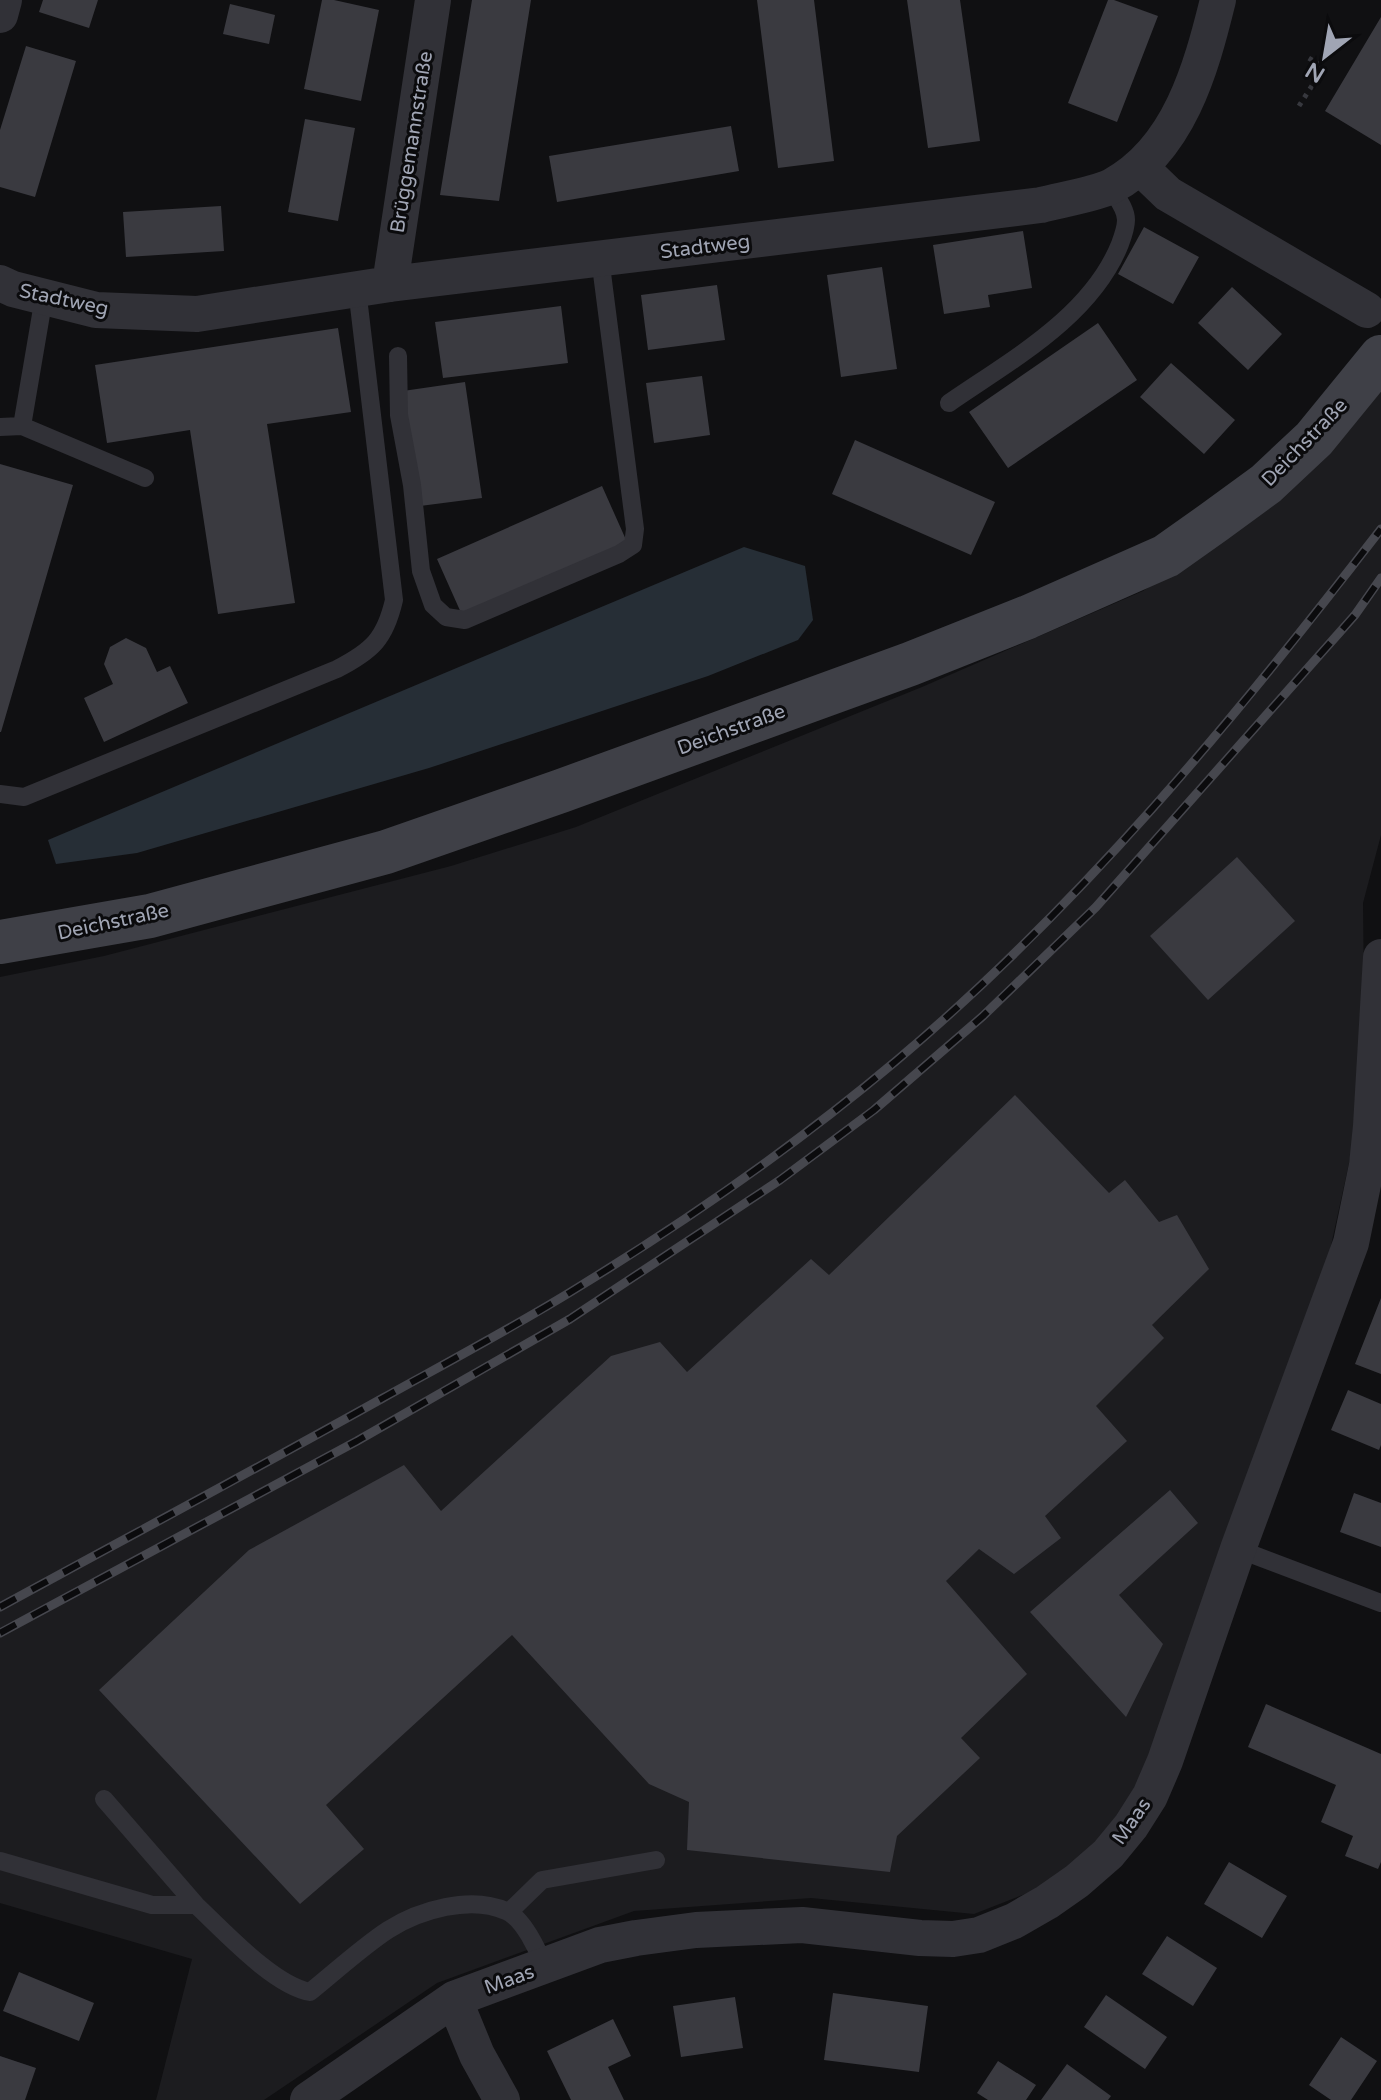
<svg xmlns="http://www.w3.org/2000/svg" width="1381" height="2100" viewBox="0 0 1381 2100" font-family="'Varela Round',sans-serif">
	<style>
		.built { fill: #1c1c1f }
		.water { fill: #262e36 }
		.building { fill: #3a3a40 }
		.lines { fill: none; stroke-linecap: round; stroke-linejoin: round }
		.path { stroke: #37383e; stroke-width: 5; stroke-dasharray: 4 6; stroke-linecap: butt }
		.lane { stroke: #313137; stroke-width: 18 }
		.street { stroke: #313137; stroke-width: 36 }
		.secondary { stroke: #3f4047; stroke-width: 44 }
		.rail-casing { stroke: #46474e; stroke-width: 9 }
		.rail { stroke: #0b0b0d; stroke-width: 6; stroke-dasharray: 18; stroke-linecap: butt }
		.labels { text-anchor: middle; stroke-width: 6; stroke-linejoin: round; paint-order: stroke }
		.street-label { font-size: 20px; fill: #a0a5b4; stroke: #0b0b0d }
	</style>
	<rect width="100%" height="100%" fill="#101012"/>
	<path class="built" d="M1381 389V835L1363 903 1365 1090 1328 1259 1141 1798 1066 1878 974 1914 811 1898 634 1911 437 1983 264 2100H156L192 1959 0 1903V977L104 956 451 866 576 827 922 687 1143 591 1278 498Z"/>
	<path class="water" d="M744 547 805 566 813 620 798 640 708 676 429 768 137 853 56 864 48 840Z"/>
	<path class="building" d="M43 0H98L89 28 39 12Z
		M322 0H334L379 10 361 101 304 89Z
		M472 0H531L499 201 440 195Z
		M757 0H814L834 161 778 168Z
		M907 0H960L980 141 928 148Z
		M1108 0H1114L1158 16 1117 122 1068 103Z
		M230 4 275 15 269 44 223 34Z
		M1381 17V145L1325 111Z
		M26 46 76 61 35 197 0 187V130Z
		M305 119 355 128 338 221 288 212Z
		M731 126 739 171 557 202 549 156Z
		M221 206 224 251 126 257 123 212Z
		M1144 227 1199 257 1173 304 1118 274Z
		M1023 231 1032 288 988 295 990 307 944 314 933 245Z
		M882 267 897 369 841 377 827 275Z
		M717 285 725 340 648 350 641 295Z
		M1232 287 1282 334 1248 370 1198 323Z
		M561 306 568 363 443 378 435 322Z
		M1098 323 1137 380 1008 468 969 412Z
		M338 328 351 412 267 424 295 603 218 614 190 430 107 443 95 365Z
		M1171 363 1235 420 1204 454 1140 397Z
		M702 376 710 435 654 443 646 383Z
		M465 382 482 498 420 506 403 391Z
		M855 440 995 502 971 555 832 494Z
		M0 464 73 485 1 732H0Z
		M602 486 627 542 462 615 437 559Z
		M126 638 146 648 157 672 170 666 188 703 104 742 84 698 113 684 104 664 110 647Z
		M1237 857 1295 921 1208 1000 1150 936Z
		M1015 1095 1109 1193 1125 1180 1159 1222 1177 1215 1209 1269 1152 1325 1164 1338 1096 1406 1127 1441 1045 1516 1061 1538 1014 1574 979 1549 946 1581 1027 1674 961 1738 980 1758 897 1836 890 1872 687 1850 689 1802 649 1784 512 1635 326 1805 364 1849 300 1904 99 1690 249 1550 404 1465 441 1511 611 1356 660 1342 687 1372 811 1259 829 1275Z
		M1381 1298V1374L1355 1364Z
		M1348 1390 1381 1404V1445L1379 1450 1331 1430Z
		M1170 1490 1198 1523 1119 1595 1163 1644 1126 1717 1030 1612Z
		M1354 1493 1381 1503V1547L1340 1532Z
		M1266 1704 1381 1754V1862L1378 1869 1345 1856 1353 1836 1321 1822 1336 1785 1248 1747Z
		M1229 1862 1287 1896 1262 1938 1204 1904Z
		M1167 1936 1217 1968 1193 2006 1142 1974Z
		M19 1972 94 2003 79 2041 3 2011Z
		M833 1993 928 2006 919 2072 824 2060Z
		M1106 1995 1167 2037 1145 2069 1084 2027Z
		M735 1997 743 2048 681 2057 673 2006Z
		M613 2019 631 2056 608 2067 624 2100H571L547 2051Z
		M1341 2037 1377 2061 1351 2100H1331L1309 2085Z
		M0 2056 36 2068 25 2100H0Z
		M998 2061 1036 2085 1026 2100H988L977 2093Z
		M1067 2064 1111 2096 1108 2100H1041Z"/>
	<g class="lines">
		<path class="path" d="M1299 106 1324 67 1307 57"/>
		<path class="lane" d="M44 297 22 426 145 478
			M398 356 399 415 412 485 421 571 433 605 446 617 465 620 619 554 633 545 635 529 600 258
			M949 403C1011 360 1091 317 1120 244 1123 236 1126 228 1126 220 1126 208 1116 197 1110 187
			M0 427 22 426
			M0 794 24 797 337 669C372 651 385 639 394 600L357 289
			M1238 1549 1381 1603
			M104 1799 196 1905
			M0 1861 152 1905H196C225 1932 273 1985 310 1992 335 1972 362 1947 388 1930 419 1910 471 1895 506 1911 523 1918 538 1950 544 1966
			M509 1912 542 1880 656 1860"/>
		<path class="street" d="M0 15 4 0
			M1140 167 1168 194 1367 310
			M0 283 13 289 96 310 197 314 390 284 1041 205C1060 200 1096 194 1112 186 1179 150 1201 69 1218 0
			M390 284 433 0
			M454 1999 477 2055 502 2100
			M308 2100 454 1999 600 1945 636 1938 696 1930 802 1925 920 1938 953 1939 979 1935 1014 1921 1047 1902 1077 1881 1108 1854 1131 1826 1150 1796 1165 1761 1238 1549 1351 1243 1367 1165 1371 1126 1381 957"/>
		<path class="secondary" d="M0 942 150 916 386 852 561 791 910 664 1028 617 1166 556 1214 522 1266 484 1314 439 1381 357"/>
		<g class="rail-casing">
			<path id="rail" d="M0 1607C128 1537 256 1469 383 1398 448 1362 514 1327 577 1288 688 1220 796 1145 896 1061 1080 906 1234 720 1381 529
				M0 1633 357 1441 570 1319 780 1180 874 1110 983 1016 1096 907 1355 615 1381 578"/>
		</g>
		<use href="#rail" class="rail"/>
	</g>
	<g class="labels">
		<g class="street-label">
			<text transform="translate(411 142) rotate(-81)" y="7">Brüggemannstraße</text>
			<text transform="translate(705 246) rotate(-7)" y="7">Stadtweg</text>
			<text transform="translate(64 299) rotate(12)" y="7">Stadtweg</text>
			<text transform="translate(1304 442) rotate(-46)" y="7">Deichstraße</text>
			<text transform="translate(731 729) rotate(-20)" y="7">Deichstraße</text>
			<text transform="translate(113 921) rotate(-12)" y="7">Deichstraße</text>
			<text transform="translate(1131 1821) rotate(-55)" y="7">Maas</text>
			<text transform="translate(509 1979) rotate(-20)" y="7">Maas</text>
		</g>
	</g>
	<g transform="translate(1325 56) rotate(211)" stroke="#0b0b0d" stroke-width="6" paint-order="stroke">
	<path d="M0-6L14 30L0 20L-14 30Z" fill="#a0a5b4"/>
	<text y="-12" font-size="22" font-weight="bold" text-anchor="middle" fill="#a0a5b4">N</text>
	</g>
</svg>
